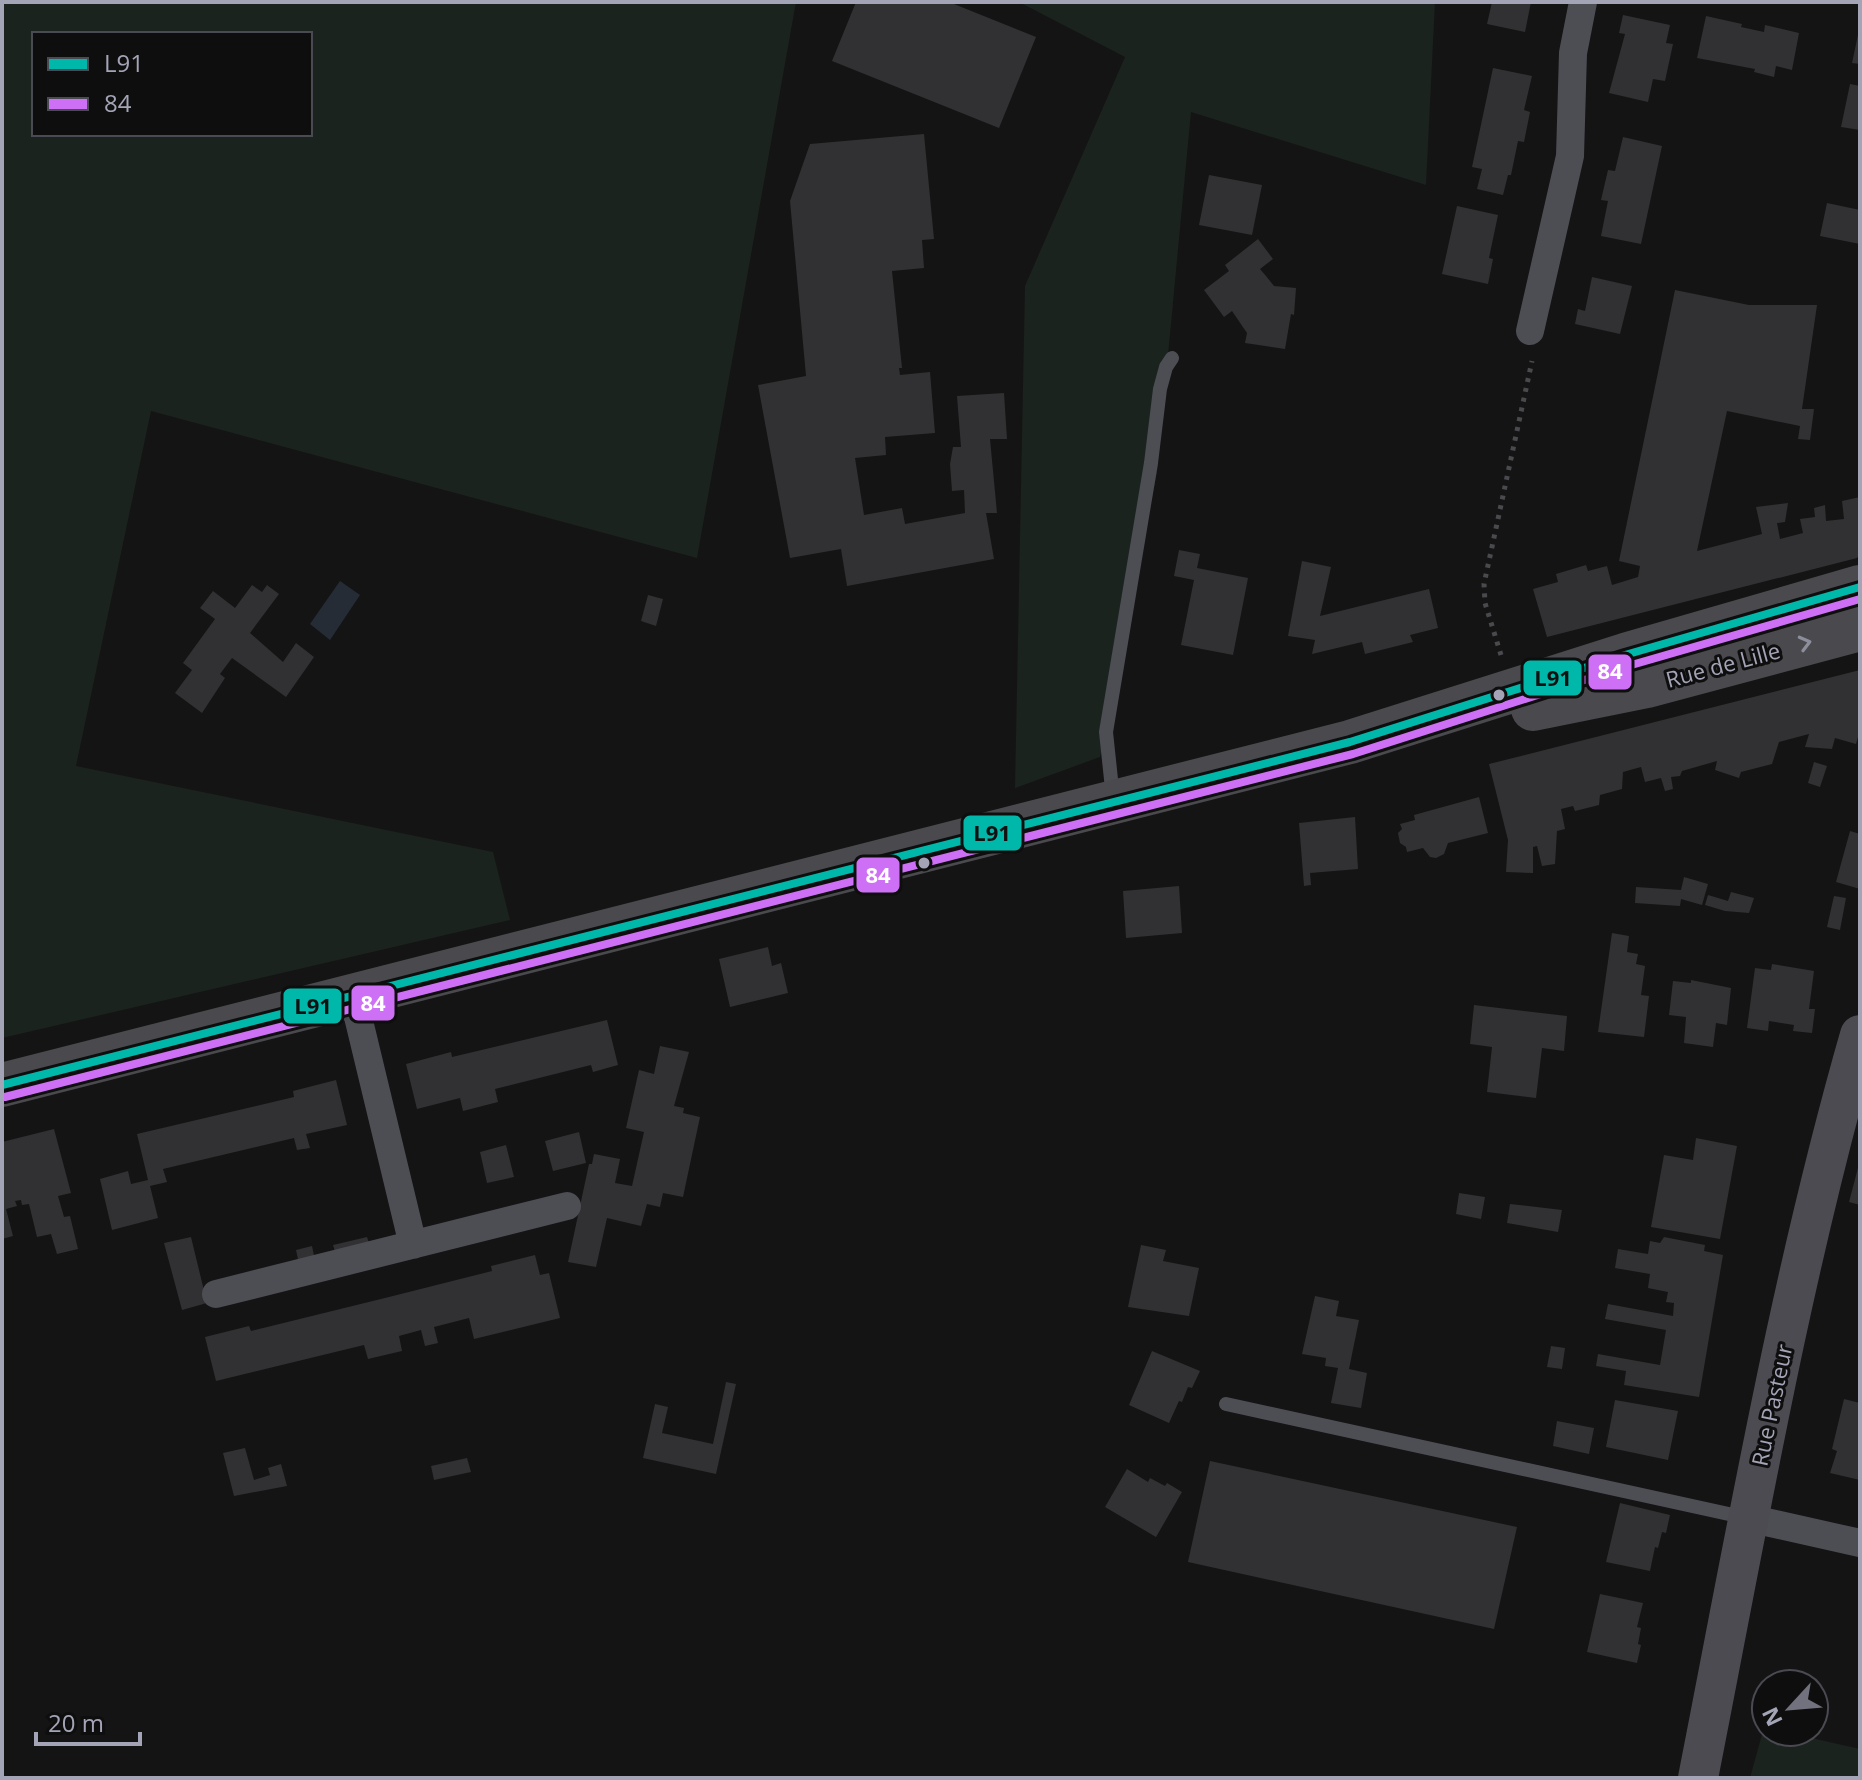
<svg xmlns="http://www.w3.org/2000/svg" width="1862" height="1780" viewBox="0 0 1862 1780" font-family="'Open Sans',sans-serif">
	<style>
		.green { fill: #1b231e; fill-rule: evenodd }
		.water { fill: #262c36 }
		.building { fill: #313133 }
		.lines { fill: none; stroke-linecap: round; stroke-linejoin: round }
		.path { stroke: #494a4e; stroke-width: 5; stroke-dasharray: 4 6; stroke-linecap: butt }
		.lane { stroke: #4d4d54; stroke-width: 14 }
		.street { stroke: #4d4d54; stroke-width: 28 }
		.secondary { stroke: #4b4b51; stroke-width: 40 }
		.primary { stroke: #4a4a4e; stroke-width: 44 }
		.bus-1-casing { stroke: #0e0e0f; stroke-width: 14 }
		.bus-2-casing { stroke: #0e0e0f; stroke-width: 14 }
		.bus-1 { stroke: #00b8aa; stroke-width: 8 }
		.bus-2 { stroke: #ce70f6; stroke-width: 8 }
		.oneway { stroke: #8d8e9c }
		.bus-dot { fill: #a3a5b6; stroke: #0e0e0f; stroke-width: 3 }
		.labels { text-anchor: middle; stroke-width: 6; stroke-linejoin: round; paint-order: stroke }
		.street-label { font-size: 22px; fill: #a3a5b6; stroke: #0e0e0f }
		.line-badge { stroke: #0e0e0f; stroke-width: 3 }
		.badge-label { font-size: 22px; text-anchor: middle; font-weight: bold; fill: #fff }
		.pale-badge-label { font-size: 22px; text-anchor: middle; font-weight: bold; fill: #111 }
	</style>
	<rect width="100%" height="100%" fill="#141414"/>
	<path class="green" d="M2 2H796L697 558 151 411 76 766 493 852 510 920 2 1038ZM34 34H310V134H34Z
		M1019 2H1435L1426 185 1191 112 1157 472 1100 757 1015 788 1025 286 1125 57Z
		M1764 1727 1766 1732H1785L1860 1749V1778H1750Z"/>
	<path class="water" d="M340 581 360 595 330 640 310 624Z"/>
	<path class="building" d="M856 2H949L1036 37 999 128 832 61Z
		M1492 2H1531L1525 32 1487 24Z
		M1623 15 1670 25 1666 43 1673 44 1665 81 1653 79 1648 102 1609 93 1625 34 1619 33Z
		M1706 16 1742 24 1741 27 1764 32 1765 25 1799 33 1792 70 1776 66 1774 77 1754 72 1755 69 1697 58Z
		M1859 30H1860V64L1852 63Z
		M1493 68 1532 76 1524 110 1530 112 1524 142 1518 141 1511 175H1508L1503 195 1477 189 1482 169 1472 167Z
		M1850 84 1860 86V130L1841 127Z
		M924 134 934 239 922 240 924 268 892 271 902 368H899L900 375 930 372 935 433 885 437 886 455 855 458 864 515 902 508 905 524 965 513 964 490 952 491 950 464 953 447H961L957 396 1004 393 1007 439H990L997 513H986L994 559 847 586 841 549 790 558 758 385 806 376 790 201 810 144Z
		M1623 137 1662 146 1641 244 1601 236 1608 201 1601 200 1608 170 1615 171Z
		M1209 175 1262 185 1252 235 1199 225Z
		M1827 203 1860 210V244L1820 236Z
		M1457 206 1498 215 1489 258 1493 259 1488 284 1442 274Z
		M1258 239 1273 259 1260 269 1266 276 1274 286 1296 288 1294 315 1291 314 1285 349 1245 343 1247 333 1232 311 1224 317 1204 290 1229 271 1225 265Z
		M1592 277 1632 286 1620 334 1575 324 1578 309 1585 311Z
		M1675 290 1749 305H1817L1802 409H1814L1810 440 1798 439 1800 426 1727 411 1697 551 1762 534 1756 507 1788 503 1785 522 1777 523 1780 539 1803 533 1800 519 1815 517 1814 508 1825 505 1826 521 1844 519 1842 501 1860 497V554L1857 558 1547 637 1533 589 1558 582 1556 574 1586 565 1588 571 1607 566 1612 585 1638 577 1640 566 1619 561Z
		M1179 550 1200 554 1197 568 1248 578 1233 655 1181 645 1194 580 1174 576Z
		M1302 561 1331 567 1320 616 1429 589 1438 628 1410 635 1413 642 1365 654 1362 642 1312 654 1315 640 1288 636Z
		M252 585 262 592 267 585 279 594 250 633 283 662 296 643 314 657 286 697 232 658 220 674 225 678 202 713 175 693 192 670 183 663 215 619 200 608 213 591 235 608Z
		M648 595 663 599 656 626 641 621Z
		M1860 670V730L1856 744 1835 738 1832 749 1805 747 1809 734 1779 742 1772 764 1741 772 1739 778 1715 770 1717 761 1682 771 1680 776 1671 777 1673 789 1665 791 1661 778 1645 782 1641 767 1623 772 1622 789 1600 795 1599 805 1575 811 1573 806 1561 809 1565 829 1557 831 1555 864 1542 866 1537 846 1533 847V873L1506 872 1508 840 1489 764Z
		M1814 762 1827 766 1820 787 1808 783Z
		M1479 797 1488 833 1448 843 1444 854 1436 858 1430 857 1423 848 1407 852 1406 847 1400 843 1398 833 1402 829 1400 824 1415 820 1414 815Z
		M1355 817 1358 869 1310 873 1311 885 1304 886 1299 823Z
		M1850 831 1860 834V889L1836 882Z
		M1684 877 1708 884 1702 905 1681 899 1680 906 1635 903 1636 887 1681 890Z
		M1179 886 1182 933 1126 938 1123 891Z
		M1731 892 1754 898 1749 913 1725 911 1705 905 1708 895 1728 901Z
		M1834 896 1846 898 1840 930 1827 927Z
		M1612 933 1629 936 1627 952 1638 954 1636 964 1645 966 1641 995 1649 996 1644 1037 1598 1032Z
		M768 947 772 966 781 963 788 993 730 1007 719 959Z
		M1772 964 1814 971 1809 1009H1815L1812 1033 1793 1031 1794 1025 1769 1021 1768 1031 1747 1028 1755 968 1771 970Z
		M1691 980 1731 988 1727 1025 1716 1023 1713 1047 1684 1043 1686 1017 1669 1015 1673 981 1691 983Z
		M1474 1005 1567 1016 1564 1051 1542 1048 1536 1098 1487 1092 1492 1047 1470 1044Z
		M607 1020 618 1065 593 1072 591 1065 495 1089 498 1102 463 1111 460 1098 417 1109 406 1064 451 1052 452 1057Z
		M660 1046 689 1052 674 1106 684 1108 683 1113 700 1117 683 1197 663 1193 660 1207 647 1204 641 1226 607 1218 596 1267 568 1262 589 1164H592L594 1154 620 1159 615 1183 632 1186 644 1132 626 1128 639 1070 654 1074Z
		M336 1080 347 1125 306 1134 310 1148 297 1150 294 1138 163 1169 167 1182 150 1186 158 1218 112 1230 100 1179 128 1171 131 1184 148 1180 137 1134 294 1097 293 1091Z
		M54 1129 71 1193 58 1196 64 1217 70 1216 78 1249 57 1254 51 1234 37 1237 29 1204 22 1205 21 1200 15 1201 17 1206 6 1209 13 1236 2 1239V1142Z
		M579 1132 586 1163 553 1171 545 1141Z
		M1696 1138 1737 1146 1720 1239 1651 1227 1664 1155 1693 1160Z
		M506 1145 514 1177 487 1183 480 1152Z
		M1859 1164H1860V1205L1849 1202Z
		M1459 1193 1485 1197 1481 1219 1456 1214Z
		M1510 1204 1562 1210 1558 1232 1507 1223Z
		M191 1237 207 1303 182 1310 164 1243Z
		M367 1237 370 1246 336 1255 333 1245Z
		M1664 1237 1705 1245 1704 1251 1723 1255 1699 1397 1624 1385 1626 1371 1596 1366 1598 1354 1660 1365 1666 1330 1605 1319 1608 1304 1673 1316 1674 1303 1666 1302 1668 1292 1648 1288 1650 1274 1615 1268 1618 1249 1648 1254 1650 1241 1660 1243Z
		M1141 1245 1166 1250 1163 1261 1199 1268 1189 1316 1128 1307Z
		M312 1246 315 1260 299 1264 296 1250Z
		M535 1255 540 1275 549 1273 560 1318 474 1339 469 1318 434 1327 438 1343 425 1346 421 1330 399 1336 402 1351 368 1359 364 1345 216 1381 205 1337 249 1326 251 1331 389 1297 492 1271 491 1266Z
		M1315 1296 1339 1301 1336 1316 1359 1320 1349 1369 1367 1373 1361 1408 1331 1403 1338 1368 1325 1366 1326 1358 1302 1354Z
		M1551 1346 1565 1348 1562 1369 1547 1367Z
		M1152 1351 1200 1371 1192 1388 1188 1387 1182 1402 1179 1401 1169 1423 1129 1405Z
		M726 1382 736 1384 716 1474 643 1458 655 1404 668 1407 662 1433 713 1444Z
		M1844 1399 1860 1403V1480L1830 1473 1837 1451 1832 1449Z
		M1615 1400 1678 1411 1668 1460 1606 1447Z
		M1557 1421 1594 1428 1589 1454 1553 1446Z
		M245 1448 254 1480 270 1475 268 1468 281 1464 287 1486 234 1496 223 1453Z
		M467 1458 471 1472 434 1480 431 1466Z
		M1210 1461 1517 1527 1494 1629 1188 1562Z
		M1127 1469 1148 1482 1150 1478 1165 1486 1167 1483 1182 1492 1156 1537 1105 1507Z
		M1620 1503 1670 1515 1666 1533 1662 1532 1658 1548 1655 1547 1650 1571 1606 1562Z
		M1600 1594 1643 1603 1637 1627 1641 1628 1638 1644 1641 1645 1637 1663 1587 1652Z"/>
	<g class="lines">
		<path class="path" d="M1501 655 1485 603 1484 584 1532 361"/>
		<path class="lane" d="M1113 798 1106 732 1151 463 1160 389 1166 367 1172 358
			M1226 1404 1747 1518"/>
		<path class="street" d="M1530 331 1570 156 1573 53 1583 2
			M353 996 413 1245
			M216 1294 567 1206
			M1748 1518 1860 1543"/>
		<path class="secondary" d="M1698 1778C1747 1529 1790 1279 1860 1035"/>
		<path class="primary" d="M1533 709 1647 686 1860 629
			M2 1085 1350 742 1625 655 1860 587"/>
		<g class="bus-1-casing">
			<path id="bus-1" d="M2 1085 1350 742 1625 655 1860 587"/>
		</g>
		<g class="bus-2-casing">
			<path id="bus-2" d="M5 1097 1353 754 1628 666 1860 599"/>
		</g>
		<use href="#bus-1" class="bus-1"/>
		<use href="#bus-2" class="bus-2"/>
	</g>
	<defs><path id="oneway-chevron" d="M-2-3.5L2.5 0L-2 3.5" fill="none" stroke-width="1.6" stroke-linecap="round" stroke-linejoin="round" transform="scale(2)"/></defs>
	<use class="oneway" href="#oneway-chevron" transform="translate(1805 643) rotate(-15)"/>
	<g class="bus-dot">
		<circle cx="1499" cy="695" r="7"/>
		<circle cx="924" cy="863" r="7"/>
	</g>
	<g class="labels">
		<g class="street-label">
			<text transform="translate(1723 665) rotate(-15)" y="8">Rue de Lille</text>
			<text transform="translate(1772 1405) rotate(-78)" y="8">Rue Pasteur</text>
		</g>
	</g>
	<g class="line-badge">
		<rect x="1587" y="653" width="46" height="38" rx="8" fill="#ce70f6"/>
		<rect x="1522" y="659" width="61" height="38" rx="8" fill="#00b8aa"/>
		<rect x="962" y="814" width="61" height="38" rx="8" fill="#00b8aa"/>
		<rect x="855" y="856" width="46" height="38" rx="8" fill="#ce70f6"/>
		<rect x="350" y="984" width="46" height="38" rx="8" fill="#ce70f6"/>
		<rect x="282" y="987" width="61" height="38" rx="8" fill="#00b8aa"/>
	</g>
	<g class="badge-label">
		<text x="1610" y="679">84</text>
		<text x="878" y="883">84</text>
		<text x="373" y="1011">84</text>
	</g>
	<g class="pale-badge-label">
		<text x="1553" y="686">L91</text>
		<text x="992" y="841">L91</text>
		<text x="313" y="1014">L91</text>
	</g>
	<rect width="1862" height="1780" fill="none" stroke="#a3a5b6" stroke-width="8"/>
	<rect x="32" y="32" width="280" height="104" fill="#0e0e0f" stroke="#4a4a52" stroke-width="2"/>
	<rect x="48" y="58" width="40" height="12" fill="#00b8aa" stroke="#4a4a52" stroke-width="2"/>
	<text x="104" y="72" font-size="24" fill="#a3a5b6">L91</text>
	<rect x="48" y="98" width="40" height="12" fill="#ce70f6" stroke="#4a4a52" stroke-width="2"/>
	<text x="104" y="112" font-size="24" fill="#a3a5b6">84</text>
	<g transform="translate(1790 1708) rotate(244)"><circle r="38" fill="#0e0e0f" stroke="#4a4a52" stroke-width="2"/>
	<path d="M0-6L14 30L0 20L-14 30Z" fill="#71727d"/>
	<text y="-12" font-size="22" font-weight="bold" text-anchor="middle" fill="#a3a5b6">N</text>
	</g>
	<path d="M36 1732v12h104v-12" fill="none" stroke="#a3a5b6" stroke-width="4"/>
	<text x="48" y="1732" font-size="24" fill="#a3a5b6" stroke="#0e0e0f" stroke-width="6" paint-order="stroke">20 m</text>
</svg>
